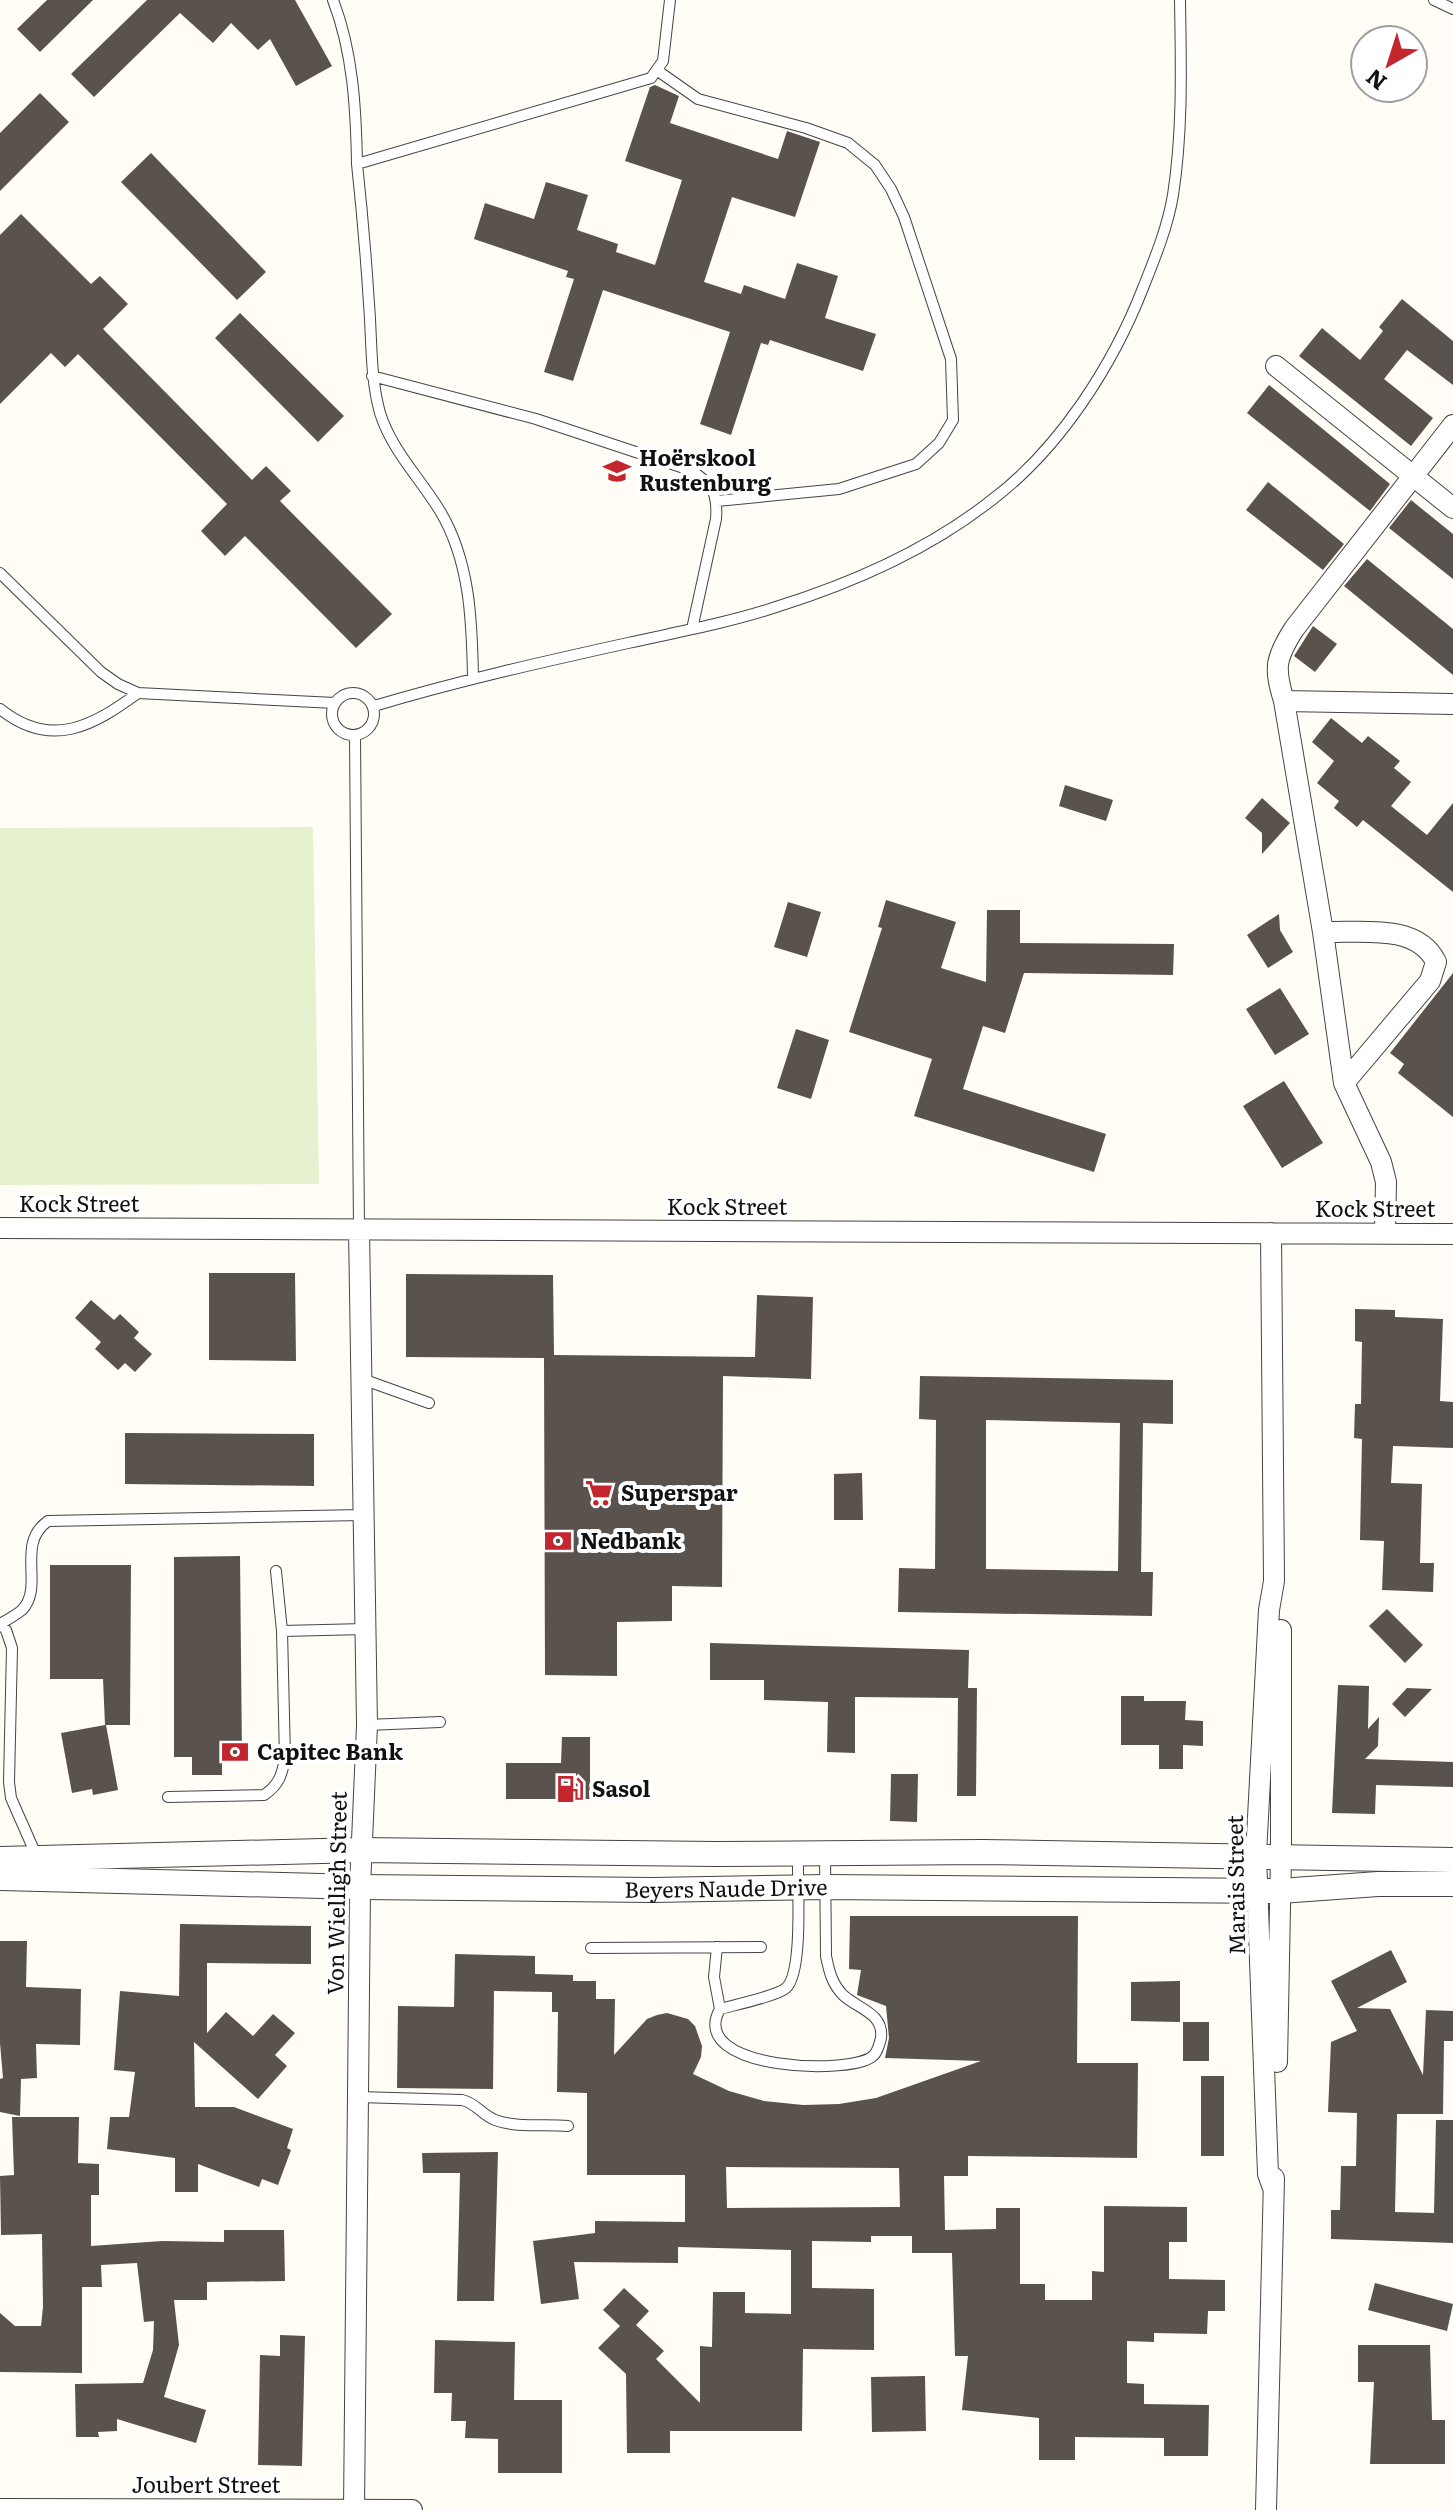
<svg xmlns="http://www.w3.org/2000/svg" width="1453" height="2510" viewBox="0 0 1453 2510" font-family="Literata,serif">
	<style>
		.pitch { fill: #e6f2cf }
		.building { fill: #5a524d; fill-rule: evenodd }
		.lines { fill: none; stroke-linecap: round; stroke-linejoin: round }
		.service-casing { stroke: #444; stroke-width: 12 }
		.minor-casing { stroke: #444; stroke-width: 22 }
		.tertiary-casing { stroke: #444; stroke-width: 26 }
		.service { stroke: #fff; stroke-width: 10 }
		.minor { stroke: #fff; stroke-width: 20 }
		.tertiary { stroke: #fff; stroke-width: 24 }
		.labels { text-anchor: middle; stroke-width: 8; stroke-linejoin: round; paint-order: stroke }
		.poi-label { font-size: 22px; font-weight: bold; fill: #111; stroke: #fff; text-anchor: start }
		.street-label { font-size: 22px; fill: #111; stroke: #fff }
	</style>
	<rect width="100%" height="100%" fill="#fffdf5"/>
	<path class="pitch" d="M313 827 319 1184 0 1185V828Z"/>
	<path class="building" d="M47 0H93L40 52 17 29Z
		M147 0H295L332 66 296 86 270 39 258 50 231 23 213 43 180 13 94 97 71 74Z
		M655 85 679 96 670 123 778 159 787 131 820 142 795 217 732 197 704 282 741 294 744 285 785 299 797 263 838 276 825 318 876 334 863 371 770 340 768 345 761 343 731 435 700 424 730 332 603 290 573 381 544 372 574 279 566 277 568 271 474 239 485 203 534 219 546 182 588 195 577 230 618 244 616 252 655 265 682 180 625 161 650 87Z
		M40 93 69 122 0 191V133Z
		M151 153 266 272 237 300 121 182Z
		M21 214 91 284 100 276 128 304 103 329 252 480 266 466 291 491 280 501 392 614 356 648 245 536 225 556 201 531 227 504 78 354 65 367 51 353 0 404V235Z
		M1402 299 1453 341V385L1407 350 1384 379 1433 418 1411 446 1299 356 1322 328 1360 360 1383 331 1379 327Z
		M240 313 344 416 318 442 215 338Z
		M1269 385 1390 484 1370 511 1247 413Z
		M1268 482 1344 544 1323 570 1246 510Z
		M1411 500 1453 534V579L1389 528Z
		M1367 559 1453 629V675L1344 586Z
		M1313 626 1337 644 1315 672 1294 656Z
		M1331 718 1362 743 1368 736 1400 761 1394 768 1411 782 1391 806 1427 835 1453 803V892L1363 820 1357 827 1334 808 1339 801 1317 783 1334 761 1312 742Z
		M1065 785 1113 800 1106 821 1059 806Z
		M1262 798 1290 823 1262 854V833L1245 818Z
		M886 900 956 922 941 968 986 982 987 910H1020V943L1174 944 1173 975 1024 973 1005 1033 983 1026 963 1089 1106 1134 1094 1172 914 1116 932 1059 849 1032 882 928 878 927Z
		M788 902 821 912 807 957 774 947Z
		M1279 914 1280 930 1293 952 1268 968 1247 935Z
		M1453 973V1117L1398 1073 1404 1064 1390 1053Z
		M1280 988 1309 1034 1275 1055 1246 1009Z
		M796 1029 829 1040 811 1099 777 1088Z
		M1284 1081 1323 1143 1282 1168 1243 1106Z
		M209 1273H295L296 1361 209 1360Z
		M406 1274 553 1275 554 1355 755 1357 757 1295 813 1297 811 1379 723 1376 722 1587 672 1586V1621L617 1622V1676L545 1675 544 1358 406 1357Z
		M91 1300 114 1320 120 1314 139 1332 134 1338 152 1354 135 1372 125 1363 118 1370 95 1349 101 1342 75 1318Z
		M1355 1309 1395 1310V1317L1443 1319 1440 1401 1453 1402V1448L1393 1446 1391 1483 1422 1484 1420 1563H1434L1433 1592 1382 1590 1384 1541 1360 1540 1362 1439 1354 1438 1355 1404H1361L1362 1342 1355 1341Z
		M920 1376 1173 1380V1424L1143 1423 1141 1572H1153L1152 1616 898 1612 899 1568 935 1569 936 1420 919 1419ZM986 1420 1120 1423 1118 1571 986 1569Z
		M125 1433 314 1434V1486L125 1484Z
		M862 1473 863 1520H834V1474Z
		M240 1556 242 1758 222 1759V1775H192V1757H174V1557Z
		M50 1565H131L130 1725H106L118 1790 93 1795 92 1789 72 1793 61 1733 105 1725 103 1679H50Z
		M1387 1609 1423 1645 1405 1663 1369 1626Z
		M710 1643 969 1650 968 1688H977L976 1796H957L958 1698 855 1697V1753L827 1752 828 1702 764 1700V1680H710Z
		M1338 1685 1369 1686 1368 1729 1379 1717 1378 1746 1365 1759 1453 1762V1787L1376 1785 1375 1814 1332 1813Z
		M1407 1688 1432 1689 1405 1717 1392 1704Z
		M1121 1696H1144V1701H1186L1185 1720 1203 1721V1746L1183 1745V1769H1159V1745H1121Z
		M562 1737H590V1799H506V1763H561Z
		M891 1774H918L917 1822 890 1821Z
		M850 1916H1078L1077 2063H1138L1137 2158 968 2156V2176H944L945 2230 996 2229V2208H1020V2284H1045V2300H1092V2271L1104 2272V2206L1187 2207V2242H1169V2279L1225 2280V2311H1208L1207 2334 1154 2333V2342L1127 2341V2383L1144 2384V2404L1209 2405 1208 2456H1164V2438L1075 2437V2460H1039V2418L962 2410 968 2356H955L952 2253H912V2236H871V2242L812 2241V2288L874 2289V2350L803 2349 802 2431H670V2453H627L626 2374 598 2348 620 2326 603 2310 624 2288 649 2311 636 2325 664 2351 656 2359 700 2403V2346L712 2347 713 2292H745V2313L791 2314V2250L678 2247V2263L574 2262 579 2299 541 2304 533 2241 595 2233V2221L685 2222V2175H587V2093L557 2092 558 2012H552V1992L494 1991 493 2089 397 2088 398 2006 454 2007 455 1954 535 1956V1974L573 1975V1981H596V1999H615L614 2055 647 2019 657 2015 667 2013 688 2019 695 2026 702 2046 701 2057 693 2074 729 2091 764 2101 803 2105 839 2104 876 2098 981 2061 885 2058 889 2038 886 2006 857 1995 861 1970 849 1969ZM726 2167 899 2168 900 2207 727 2208Z
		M180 1924 311 1926V1964L207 1963V2033L226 2012 253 2036 273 2014 295 2033 275 2055 287 2066 258 2099 194 2042 195 2107H234L293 2129 287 2148 291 2150 278 2185 262 2179 259 2187 198 2164V2192H175V2158L107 2149 110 2117H129L135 2072 114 2070 120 1991 179 1996Z
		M0 1941H27L26 1987 81 1989 80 2045 36 2044 37 2078 21 2079 20 2116 0 2112V2079L3 2078 0 2043Z
		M1391 1950 1407 1982 1357 2008 1390 2009 1423 2075 1426 2010 1453 2011V2041H1444L1443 2114H1397L1395 2212 1434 2213 1436 2120H1453V2243L1331 2239V2210H1340L1341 2166H1356L1357 2113 1328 2112 1331 2042 1357 2031 1331 1981Z
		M1180 1981V2022L1131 2021V1982Z
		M1183 2022H1209V2061H1183Z
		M1201 2076H1224V2156H1201Z
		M12 2117H79L78 2163 99 2164V2195H91V2246L162 2241 224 2242V2230H284L285 2281 207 2282V2300H174L179 2345 164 2397 206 2410 196 2443 117 2419V2431L98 2432 99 2437H76L75 2384 143 2383 153 2350 154 2321 144 2322 137 2263 101 2265 102 2287H82V2373L0 2372V2313L15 2326H41L43 2307 42 2234 1 2235 0 2176 14 2175Z
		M498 2152 494 2301H457L460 2173H423L422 2153Z
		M1375 2283 1453 2304 1447 2331 1368 2310Z
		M280 2335 305 2336 302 2466 258 2465 260 2355 280 2356Z
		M435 2340 515 2342 514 2400H562V2473H498V2439L465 2438 466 2421H451L452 2393H434Z
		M1358 2345H1430L1432 2420H1445V2464H1370L1374 2382H1358Z
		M925 2376 926 2431 872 2432 871 2377Z"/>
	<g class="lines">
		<g class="service-casing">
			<path id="service" d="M333 0C353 52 356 108 357 164
				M1434 0 1453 9
				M658 71 698 99 806 128 848 143 875 165 891 189 904 217 951 359 953 420 939 443 916 464 839 489 717 501
				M372 376 536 419 690 470C712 483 718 493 716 519L692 629
				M0 573 101 672 118 684 138 693 335 703
				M473 677C472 621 470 561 440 511 420 478 392 451 380 413 370 377 372 340 369 304 366 257 362 210 357 164L651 78 663 61 670 0
				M332 714a21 21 0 1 1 42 0a21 21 0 1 1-42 0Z
				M374 706C458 681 542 662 628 643 677 632 728 623 776 607 853 583 930 549 993 499 1060 448 1113 365 1143 288 1155 258 1168 226 1173 195 1183 130 1181 65 1180 0
				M0 709C51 750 93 726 138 693
				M355 736 359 1230
				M362 1379 429 1403
				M0 1624C7 1620 16 1615 22 1610 45 1586 15 1544 48 1521L363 1515
				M0 1624 6 1630 12 1648 9 1782 11 1798 37 1857
				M282 1631 365 1629
				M367 1725 440 1722
				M168 1797 264 1795C279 1785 282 1775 285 1758L282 1631 276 1571
				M798 1854C797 1881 804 1972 786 1988 777 1996 734 2005 720 2009 685 2071 856 2076 874 2055 877 2052 880 2043 881 2038 884 2013 858 2009 843 1995 832 1984 829 1971 826 1956L825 1854
				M717 1947 714 1977 720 2009
				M591 1948 761 1947
				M358 2097 462 2100C476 2103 482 2115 495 2120 516 2128 546 2124 568 2126"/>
		</g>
		<g class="minor-casing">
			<path id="minor" d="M1276 366 1453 508
				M1284 701 1453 704
				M1323 932C1360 933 1417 923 1436 962L1430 981 1344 1083
				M0 1228 1453 1234
				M1271 1233 1274 1581 1269 1610 1256 1855 1268 2174 1273 2188
				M1385 1233 1386 1182 1381 1162 1344 1083 1323 932 1284 701C1274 668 1275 659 1294 629L1453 425
				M1277 2062 1281 1856V1630
				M0 2509 412 2510
				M354 2510 360 1887 367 1725 359 1230
				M1266 2510 1274 2178"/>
		</g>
		<g class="tertiary-casing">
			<g id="tertiary">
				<path d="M0 1859 361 1850 716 1854 982 1852 1453 1860"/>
				<path id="s1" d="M0 1878 360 1887 652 1890 827 1887 1280 1891 1378 1884H1453"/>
			</g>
		</g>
		<use href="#service" class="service"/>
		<use href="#minor" class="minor"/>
		<use href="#tertiary" class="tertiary"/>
	</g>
	<defs>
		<g id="university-bare" transform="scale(2.16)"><path d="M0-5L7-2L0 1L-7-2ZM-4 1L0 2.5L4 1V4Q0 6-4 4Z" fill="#c4262e" stroke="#fff" stroke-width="2.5" paint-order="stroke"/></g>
		<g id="supermarket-bare" transform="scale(2.16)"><path d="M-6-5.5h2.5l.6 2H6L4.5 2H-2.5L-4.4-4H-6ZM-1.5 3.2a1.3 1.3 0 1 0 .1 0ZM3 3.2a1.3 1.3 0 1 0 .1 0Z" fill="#c4262e" stroke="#fff" stroke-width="2.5" paint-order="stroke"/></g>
		<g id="bank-bare" transform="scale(2.16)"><path d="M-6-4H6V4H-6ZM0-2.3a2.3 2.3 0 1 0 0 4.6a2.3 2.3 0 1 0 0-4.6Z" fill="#c4262e" stroke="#fff" stroke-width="2.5" paint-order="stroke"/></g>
		<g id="fuel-bare" transform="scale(2.16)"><path d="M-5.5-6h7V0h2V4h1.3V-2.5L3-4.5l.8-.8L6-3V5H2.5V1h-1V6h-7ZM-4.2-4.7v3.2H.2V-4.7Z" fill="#c4262e" stroke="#fff" stroke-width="2.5" paint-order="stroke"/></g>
	</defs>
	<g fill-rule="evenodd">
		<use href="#university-bare" x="617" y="471"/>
		<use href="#supermarket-bare" x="599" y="1493"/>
		<use href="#bank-bare" x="558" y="1541"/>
		<use href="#bank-bare" x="235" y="1752"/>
		<use href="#fuel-bare" x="570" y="1789"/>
	</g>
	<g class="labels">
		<g class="poi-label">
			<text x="639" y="466">Hoërskool<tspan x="639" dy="25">Rustenburg</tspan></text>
			<text x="621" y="1501">Superspar</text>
			<text x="580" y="1549">Nedbank</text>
			<text x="257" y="1760">Capitec Bank</text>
			<text x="592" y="1797">Sasol</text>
		</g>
		<g class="street-label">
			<text x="79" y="1212">Kock Street</text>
			<text x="727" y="1215">Kock Street</text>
			<text x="1375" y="1217">Kock Street</text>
			<text transform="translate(1236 1885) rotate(-91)" y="8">Marais Street</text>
			<text dy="8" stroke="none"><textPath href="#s1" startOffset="726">Beyers Naude Drive</textPath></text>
			<text transform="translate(337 1893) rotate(-89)" y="8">Von Wielligh Street</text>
			<text x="206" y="2493">Joubert Street</text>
		</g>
	</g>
	<g transform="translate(1389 64) rotate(219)"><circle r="38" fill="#ffffff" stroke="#a0a0a0" stroke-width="2"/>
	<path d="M0-6L14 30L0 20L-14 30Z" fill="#c4262e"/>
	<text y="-12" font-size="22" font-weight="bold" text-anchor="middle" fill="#111111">N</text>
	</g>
</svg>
